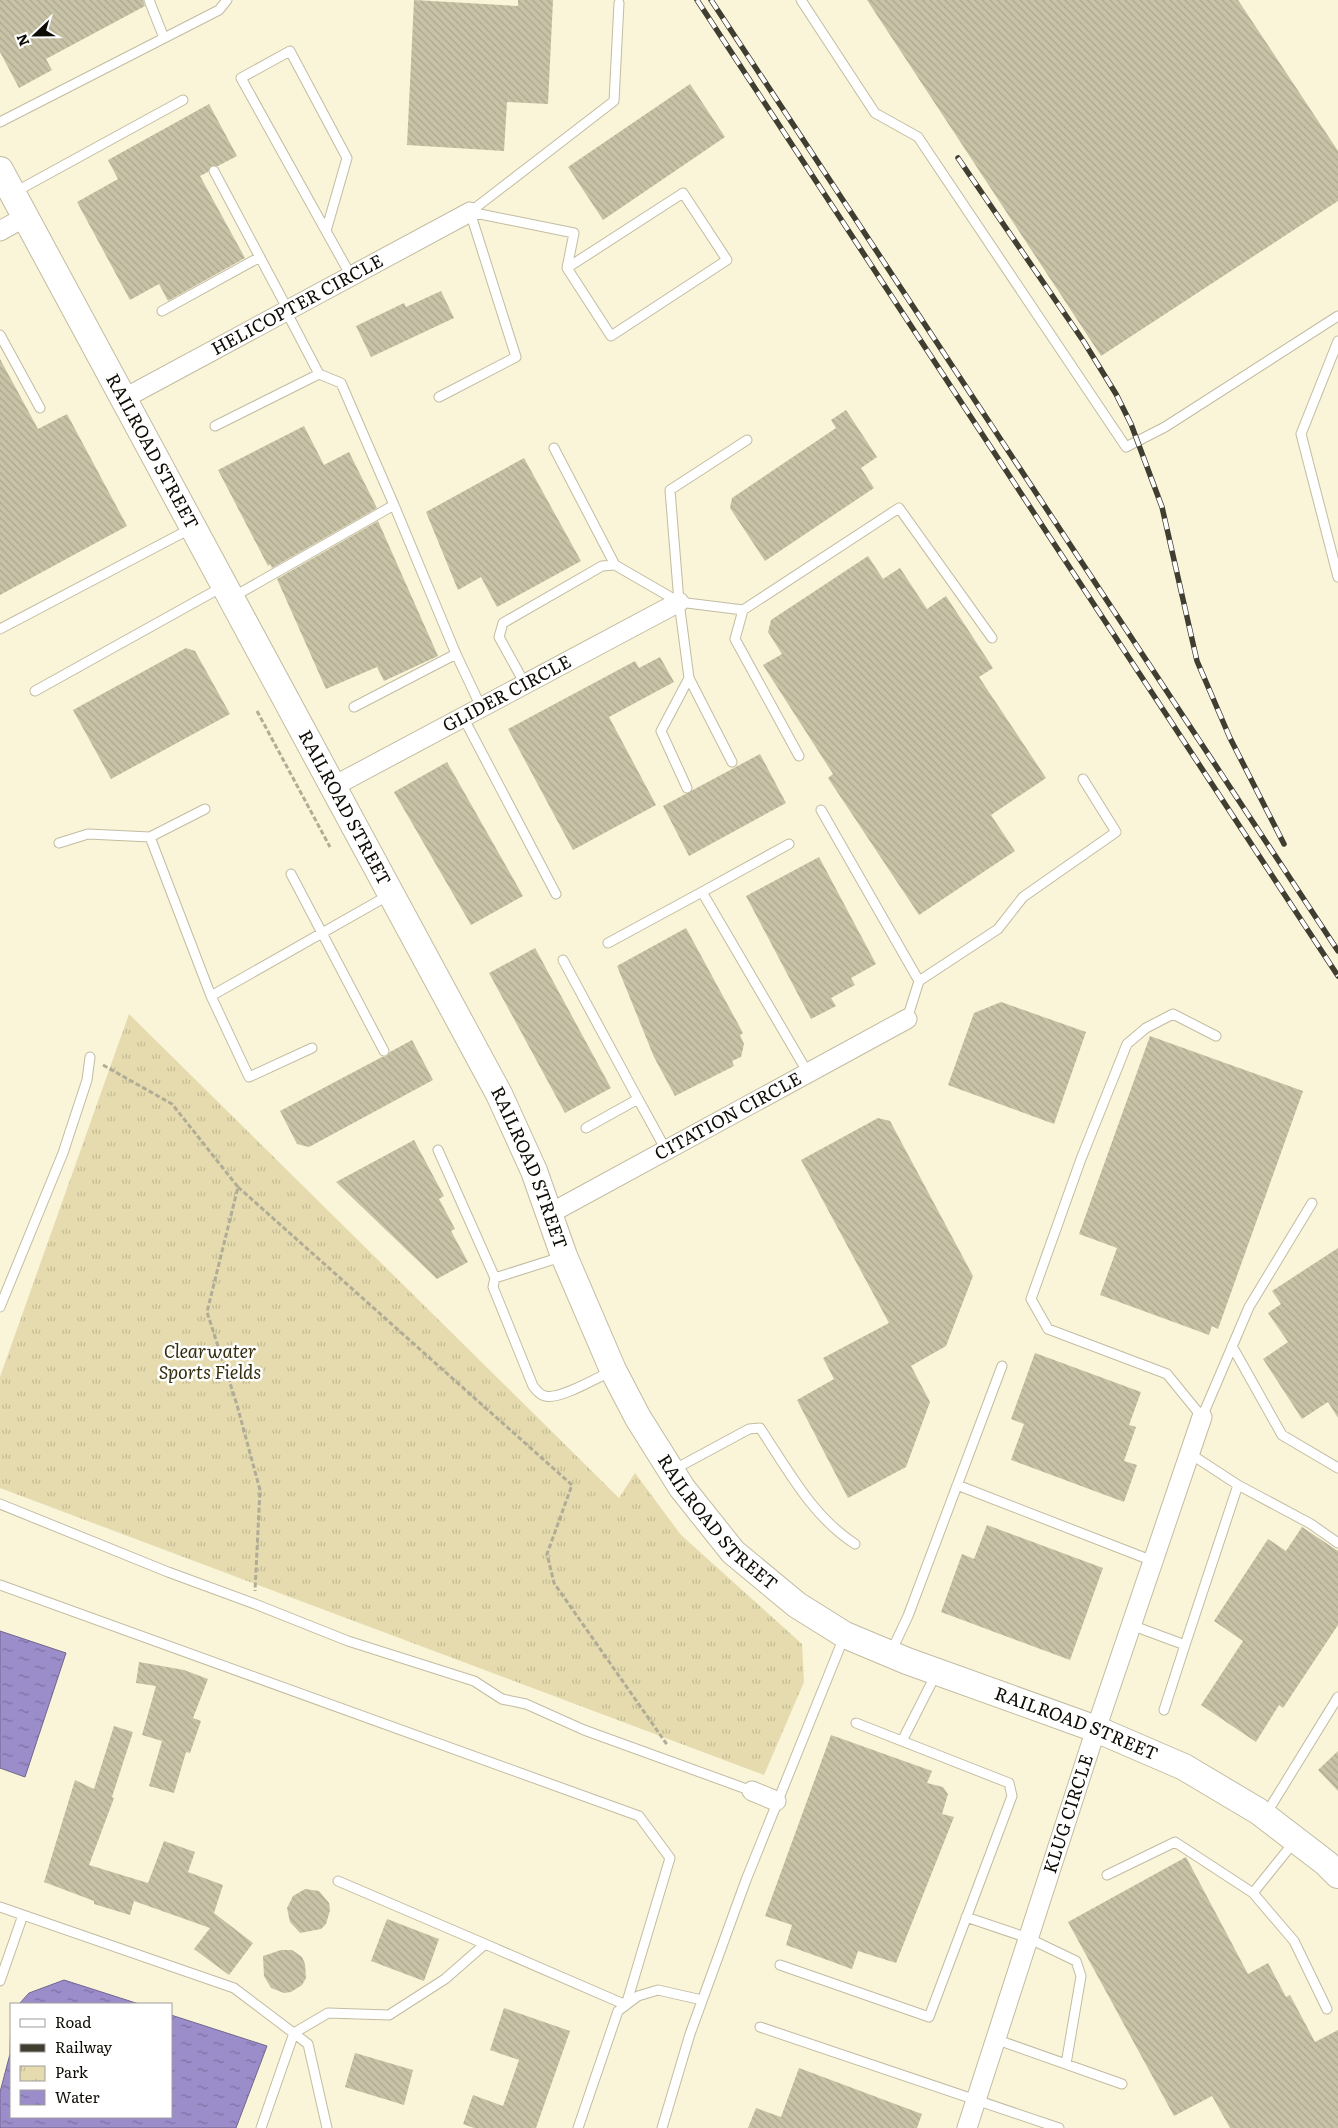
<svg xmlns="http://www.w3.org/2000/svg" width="1338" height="2128" viewBox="0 0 1338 2128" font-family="Literata,serif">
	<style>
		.park { fill: url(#park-tufts) }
		.water { fill: url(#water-ripples); stroke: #71668f }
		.building { fill: url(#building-back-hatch) }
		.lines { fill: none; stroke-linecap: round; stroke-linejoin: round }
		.lane-casing { stroke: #c2bca2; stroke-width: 11 }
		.street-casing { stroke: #c2bca2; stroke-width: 21 }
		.secondary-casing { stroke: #c2bca2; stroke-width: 28 }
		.path { stroke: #b1ac96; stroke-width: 3; stroke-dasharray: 5 2.5; stroke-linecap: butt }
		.lane { stroke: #fff; stroke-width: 9 }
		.street { stroke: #fff; stroke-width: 19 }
		.secondary { stroke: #fff; stroke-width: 26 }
		.rail-casing { stroke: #403d31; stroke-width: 5.5 }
		.rail { stroke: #fff; stroke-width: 4; stroke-dasharray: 11; stroke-linecap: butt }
		.labels { text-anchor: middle; stroke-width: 5; stroke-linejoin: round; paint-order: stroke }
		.street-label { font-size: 18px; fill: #0e0c04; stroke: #fff }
		.park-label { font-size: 18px; font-style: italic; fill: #342e0e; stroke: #fff }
	</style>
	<defs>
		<pattern id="park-tufts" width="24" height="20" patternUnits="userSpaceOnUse" patternTransform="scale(1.25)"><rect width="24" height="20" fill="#e5dbae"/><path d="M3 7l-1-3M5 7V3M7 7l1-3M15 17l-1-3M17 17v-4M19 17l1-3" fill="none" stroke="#c3bb94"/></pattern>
		<pattern id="water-ripples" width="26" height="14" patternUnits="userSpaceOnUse" patternTransform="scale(1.25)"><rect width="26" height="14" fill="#9b8cca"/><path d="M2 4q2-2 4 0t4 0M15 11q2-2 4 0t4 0" fill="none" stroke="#7d71a2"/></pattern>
		<pattern id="building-back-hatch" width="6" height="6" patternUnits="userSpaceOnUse" patternTransform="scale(1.25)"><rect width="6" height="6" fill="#c8c2a7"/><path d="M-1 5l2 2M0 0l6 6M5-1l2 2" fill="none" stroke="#aba68e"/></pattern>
	</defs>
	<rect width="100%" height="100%" fill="#faf4d8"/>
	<path class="park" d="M129 1014 619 1498 635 1473 681 1535 802 1644 804 1682 764 1775 0 1488V1377Z"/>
	<path class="water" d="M0 1631 66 1653 25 1777 0 1768Z
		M64 1980 139 2004H19L29 1993Z
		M11 2013V2117H171V2015L267 2046 236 2128H0V2092L10 2054Z"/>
	<path class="building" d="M0 0H143L145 6 46 59 52 70 19 88 0 52Z
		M414 0 518 6V0H553L548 104 507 102 504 151 407 145Z
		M867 0H1238L1338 151V201L1101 356Z
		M690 84 725 137 603 220 568 167Z
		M209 104 237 156 218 166H211L208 172 200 176 245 258 168 301 159 284 130 300 77 202 118 179 108 160Z
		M441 291 454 318 371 357 356 326 404 303 406 307Z
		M0 359 38 429 67 414 127 526 0 595Z
		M846 410 877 457 861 468 874 488 765 561 730 508 732 498 836 428 831 420Z
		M304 426 324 465 349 452 377 508 272 568 270 564 268 566 218 470Z
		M524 458 581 561 497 607 481 577 458 590 426 512Z
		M378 521 438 656 384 681 377 667 326 689 277 579Z
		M868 556 883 579 900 568 927 609 946 596 993 668 979 677 1046 778 991 815 1015 851 919 915 828 778 833 774 763 665 782 654 768 632 771 620Z
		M186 648 195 651 230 714 111 779 73 710Z
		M660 657 674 682 609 717 656 805 573 850 508 729 635 661 639 668Z
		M760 754 786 803 689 856 663 806Z
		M447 762 523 896 471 925 394 792Z
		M819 857 876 964 851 978 855 985 831 998 836 1006 811 1019 746 896Z
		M686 928 743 1033 740 1035 744 1044 741 1057 732 1061 734 1066 675 1096 654 1057 617 966Z
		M535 948 611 1088 565 1113 489 973Z
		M1001 1002 1086 1032 1054 1124 948 1085 974 1013Z
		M1150 1036 1303 1091 1218 1329 1212 1326 1209 1335 1100 1295 1117 1248 1079 1234Z
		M412 1040 433 1080 309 1147 297 1144 280 1111 382 1057 387 1056 390 1052Z
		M878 1118 890 1121 973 1276 946 1346 911 1366 930 1402 906 1467 848 1498 797 1400 834 1379 823 1358 889 1323 801 1160Z
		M414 1140 444 1196 439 1199 455 1229 451 1231 468 1262 437 1279 336 1182Z
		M1338 1248V1418L1328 1402 1302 1419 1263 1359 1288 1342 1268 1313 1281 1304 1272 1291Z
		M1035 1353 1141 1392 1129 1425 1136 1427 1124 1461 1137 1465 1124 1502 1011 1460 1024 1424 1011 1419Z
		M987 1525 1103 1568 1070 1660 941 1612 962 1554 974 1559Z
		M1302 1527 1338 1551V1625L1283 1708 1279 1705 1256 1742 1201 1705 1243 1641 1214 1621 1268 1539 1286 1551Z
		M139 1662 184 1670 208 1679 193 1718 201 1721 190 1753 186 1752 174 1793 149 1786 162 1741 142 1735 156 1686 136 1683Z
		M114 1726 133 1732 112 1797 114 1798 89 1865 148 1883 164 1841 195 1852 188 1872 223 1885 214 1913 253 1943 229 1975 194 1949 210 1928 134 1901 130 1915 94 1904V1901L44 1882 75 1780 94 1789Z
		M831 1735 932 1771 927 1783 943 1787 948 1794 942 1814 954 1817 896 1963 858 1951 852 1969 786 1945 792 1925 765 1916Z
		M1338 1751V1791L1318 1770Z
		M1186 1857 1248 1974 1268 1963 1286 1997 1290 1995 1315 2042 1338 2030V2128H1230L1212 2096 1174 2116 1068 1922Z
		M305 1889 319 1891 329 1903 330 1910 326 1924 321 1929 300 1933 290 1922 287 1908 293 1896Z
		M387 1919 439 1939 424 1981 371 1961Z
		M281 1950H292L302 1957 305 1964 306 1978 302 1985 291 1992 284 1993 271 1988 264 1976 263 1956Z
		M504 2008 570 2031 536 2128H474L463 2124 473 2095 503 2106 519 2060 490 2050Z
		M355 2053 413 2070 404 2105 345 2087Z
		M799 2068 922 2114 917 2128H748L756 2108 781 2117Z"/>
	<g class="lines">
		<g class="lane-casing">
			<path id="lane" d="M149 0 164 38
				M801 0 875 113 918 137 1126 447 1165 427 1338 316
				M0 122 219 10 227 0
				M214 171 288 310
				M15 192 183 100
				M470 212 574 233 567 268 611 336 727 260 683 193 567 268
				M470 212 614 101 619 3
				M326 231 347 158 290 51 241 78 351 276
				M162 311 260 257
				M0 335 40 408
				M1338 341 1301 434 1338 577
				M439 397 516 357 470 212
				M215 426 319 374 286 311
				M554 448 615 565
				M394 505 456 654 481 707
				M233 597 394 505 341 383 319 374
				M743 610 735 639 799 756
				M0 629 190 529
				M689 678 732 762
				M525 684 499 637 503 623 602 566 615 565 679 602 743 610 899 508 992 638
				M35 691 222 587
				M354 707 456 654
				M463 717 556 894
				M687 788 661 731 689 678 679 602 670 490 747 440
				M205 809 150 837 211 996 249 1077 312 1048
				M821 810 919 981
				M59 843 88 834 150 837
				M789 844 702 892 808 1073
				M291 874 384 1051
				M608 943 702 892
				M563 960 638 1099
				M211 996 389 895
				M907 1019 919 981 998 929 1023 897 1116 832 1083 779
				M1216 1036 1173 1014 1146 1028 1127 1044 1081 1159 1031 1299 1048 1329 1167 1374 1202 1417 1249 1307 1312 1203
				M586 1128 638 1099 666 1150
				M438 1150 495 1278 561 1257
				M495 1278 493 1287 533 1386C536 1390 540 1395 545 1396 560 1400 598 1377 612 1371
				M0 1307 63 1153 87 1080 90 1057
				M1232 1346 1282 1435 1338 1468
				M673 1470 749 1429 760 1428C788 1470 812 1516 855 1544
				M957 1485 1153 1561
				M1238 1485 1311 1524 1338 1543
				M0 1504 168 1572 255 1604 348 1641 474 1681 502 1699 526 1704 584 1730 752 1791
				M0 1585 639 1816 670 1858 626 2005 485 1944 445 1979 389 2015 328 2013 294 2033 261 2128
				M1131 1625 1185 1645 1238 1485 1189 1453
				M891 1652 908 1616 1002 1366
				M1164 1710 1185 1645
				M902 1741 936 1674
				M1266 1814 1338 1697
				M1107 1875 1175 1842 1253 1893 1294 1842
				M338 1881 485 1944
				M1253 1893 1294 1941 1327 2009
				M0 1907 234 1988 308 2044 327 2128
				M966 1917 1028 1938 1076 1961 1081 1976 1066 2064
				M780 1965 929 2017 1012 1796 1009 1783 856 1723
				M0 1981 23 1915
				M760 2027 1059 2128
				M995 2039 1122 2084
				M578 2128 618 2011 638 1996 658 1990 702 2000
				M662 2128 690 2034 746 1880 844 1637"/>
		</g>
		<g class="street-casing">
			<g id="street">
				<path d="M0 231 25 217"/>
				<path id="s1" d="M123 399 470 212"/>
				<path id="s2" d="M334 786 679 602"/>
				<path id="s3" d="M549 1214 907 1019"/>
				<path d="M752 1791 776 1801"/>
				<path id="s4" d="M967 2128 1096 1729 1202 1417"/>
			</g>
		</g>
		<g class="secondary-casing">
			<g id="secondary">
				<path id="s5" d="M0 170 499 1094 534 1171 564 1256 613 1370 638 1418 682 1488 733 1552 797 1605 845 1635 907 1661 1096 1729 1184 1767 1258 1811 1326 1863 1338 1875"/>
			</g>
		</g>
		<path class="path" d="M257 711 330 847
			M103 1065 172 1104 238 1187 207 1312 237 1405 260 1490 255 1591
			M238 1187 572 1485 547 1554 554 1583 668 1746"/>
		<use href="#lane" class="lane"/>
		<use href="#street" class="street"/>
		<use href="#secondary" class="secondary"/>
		<g class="rail-casing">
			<path id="rail" d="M697 0 1338 976
				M711 0 1338 951
				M958 158 1084 342 1116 394 1131 424 1162 507 1197 661 1230 738 1284 844"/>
		</g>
		<use href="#rail" class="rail"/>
	</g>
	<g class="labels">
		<g class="street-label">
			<text dy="6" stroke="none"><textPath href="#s1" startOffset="198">HELICOPTER CIRCLE</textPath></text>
			<text dy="6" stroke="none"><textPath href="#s5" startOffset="320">RAILROAD STREET</textPath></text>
			<text dy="6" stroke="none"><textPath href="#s2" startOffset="196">GLIDER CIRCLE</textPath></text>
			<text dy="6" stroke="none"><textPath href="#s5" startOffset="725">RAILROAD STREET</textPath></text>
			<text dy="6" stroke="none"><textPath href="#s3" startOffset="204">CITATION CIRCLE</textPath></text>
			<text dy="6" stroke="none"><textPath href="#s5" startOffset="1130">RAILROAD STREET</textPath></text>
			<text dy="6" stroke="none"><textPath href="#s5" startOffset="1535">RAILROAD STREET</textPath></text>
			<text dy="6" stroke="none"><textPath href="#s5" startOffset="1955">RAILROAD STREET</textPath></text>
			<text dy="6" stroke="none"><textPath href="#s4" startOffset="330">KLUG CIRCLE</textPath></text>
		</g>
		<g class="park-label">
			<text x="210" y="1358">Clearwater<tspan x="210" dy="21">Sports Fields</tspan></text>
		</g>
	</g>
	<rect x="10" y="2003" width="162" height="115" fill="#ffffff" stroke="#9f9e9b"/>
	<rect x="20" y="2019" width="25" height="8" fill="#ffffff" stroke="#9f9e9b"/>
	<text x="55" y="2028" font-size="15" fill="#0e0c04">Road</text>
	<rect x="20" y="2044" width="25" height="8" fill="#403d31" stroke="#9f9e9b"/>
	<text x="55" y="2053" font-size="15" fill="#0e0c04">Railway</text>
	<rect x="20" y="2066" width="25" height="15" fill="url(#park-tufts)" stroke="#9f9e9b"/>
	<text x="55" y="2078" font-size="15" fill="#0e0c04">Park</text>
	<rect x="20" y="2090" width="25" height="15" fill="url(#water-ripples)" stroke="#9f9e9b"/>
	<text x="55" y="2103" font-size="15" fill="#0e0c04">Water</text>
	<g transform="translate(35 35) rotate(248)" stroke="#ffffff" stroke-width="4" paint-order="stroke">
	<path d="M0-4L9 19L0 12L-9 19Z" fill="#0e0c04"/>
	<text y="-8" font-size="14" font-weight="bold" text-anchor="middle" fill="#0e0c04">N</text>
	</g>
</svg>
